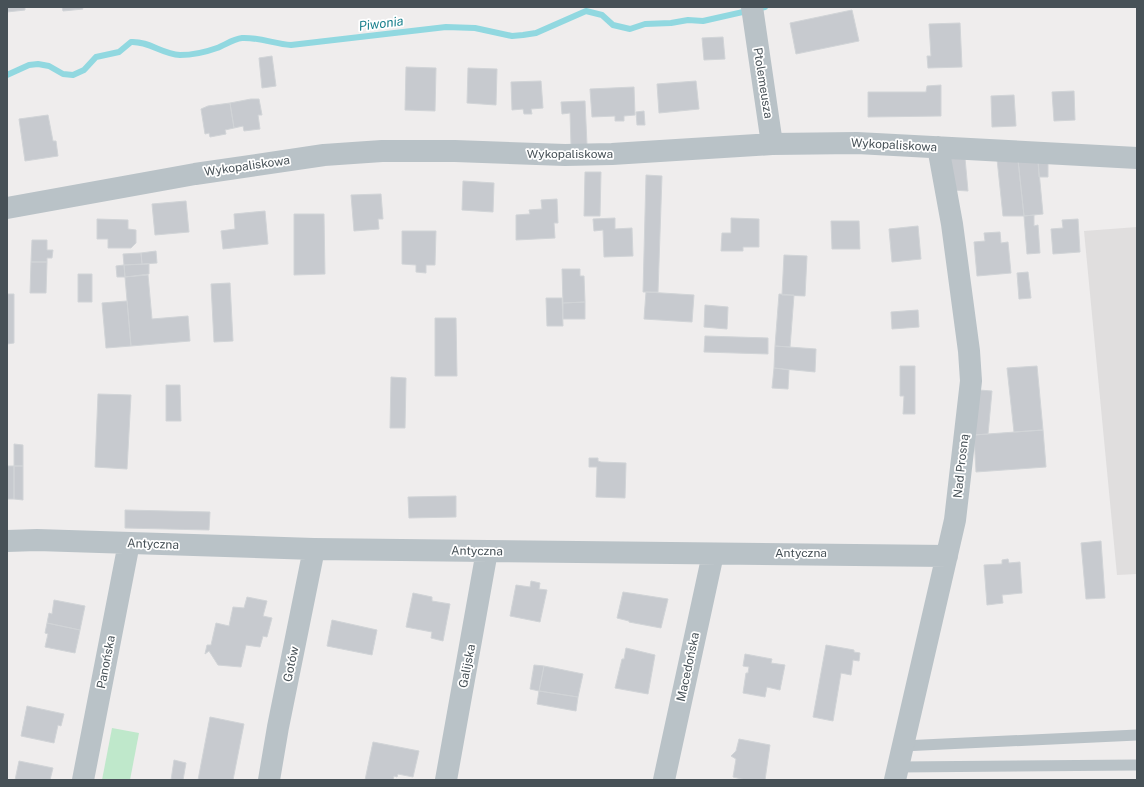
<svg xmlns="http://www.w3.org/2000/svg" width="1144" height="787" viewBox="0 0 1144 787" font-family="'Public Sans',sans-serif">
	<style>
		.education { fill: #e0dede }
		.green { fill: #bfe8cb }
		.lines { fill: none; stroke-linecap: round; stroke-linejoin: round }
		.stream { stroke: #91d8e0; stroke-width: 6 }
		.building { fill: #c7cacf; stroke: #d1d4d7 }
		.lane { stroke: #b9c2c7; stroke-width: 11 }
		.street { stroke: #b9c2c7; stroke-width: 22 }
		.labels { text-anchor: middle; stroke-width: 3.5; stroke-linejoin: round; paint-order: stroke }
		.street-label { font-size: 12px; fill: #475157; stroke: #fff }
		.water-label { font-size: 13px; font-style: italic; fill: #1c828e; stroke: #fff }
	</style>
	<rect width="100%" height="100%" fill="#efeded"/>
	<path class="education" d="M1137 227V574L1117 575 1084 231Z"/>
	<path class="green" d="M112 728 139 733 130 780H102Z"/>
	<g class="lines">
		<path class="stream" d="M7 75 29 65 38 64 49 66 63 74 73 75 84 70 96 57 119 52 131 42C149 41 162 54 180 55 192 55 206 52 217 48 225 45 233 39 242 38 259 37 275 44 291 45L446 27 475 28 512 36 523 35 536 33 586 11 602 15 613 25 630 29 645 24 671 23 688 20 703 21 765 7"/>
	</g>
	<path class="building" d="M7 7H25V10L7 12Z
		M62 7H82L83 9 63 11Z
		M852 10 859 41 796 54 790 23Z
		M960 23 962 67 928 68 927 56H931L929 24Z
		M723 37 725 59 704 60 702 38Z
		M272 56 276 86 262 88 259 58Z
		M406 67 436 68 435 111 405 110Z
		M468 68 497 69 496 105 467 103Z
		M541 81 543 108 531 109 532 114H524L523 109 512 110 511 82Z
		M696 81 699 109 659 113 657 84Z
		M941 85V116L868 117V92H926L927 86Z
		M634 87 635 115 624 116V121H615V116L592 117 590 89Z
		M1074 91 1075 120 1054 121 1052 92Z
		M1014 95 1016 126 992 127 991 96Z
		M251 99H259L262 115H258L260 129 244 131 243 126 234 128 230 103Z
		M585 101 587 145H571L570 113 562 114 561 102Z
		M230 103 234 128 225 130 226 134 210 137 209 133 205 134 201 109 208 106Z
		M644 111 645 125H637L636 112Z
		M48 115 53 141H56L58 156 25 161 19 119Z
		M950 158H965L968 191 952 190Z
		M997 159 1018 160 1024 216H1003Z
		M1018 160 1038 161 1043 214 1024 216Z
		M1038 161 1048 162V177H1039Z
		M585 172H601L600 216H584Z
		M646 175 662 176 658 292H643Z
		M463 181 494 183 493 212 462 210Z
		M381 194 383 219H378L379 229 354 231 351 195Z
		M557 199 558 223H554L555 238 516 240V215L530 214 529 210 542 209 541 200Z
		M186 201 189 232 155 235 152 204Z
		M265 211 268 244 223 249 221 231 235 229 234 214Z
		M294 214H324L325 274 294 275Z
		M1034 215V226L1038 225 1040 253 1027 254 1024 216Z
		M615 218V229L632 228 633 256 604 257 603 230 594 231 593 219Z
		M731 218 759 219V247H743V251H721L722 233H731Z
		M97 219 128 220V229L136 230V243L131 248H108V239H97Z
		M1078 219 1080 252 1053 254 1051 229 1063 228 1062 220Z
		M831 221H859L860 249H832Z
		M918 226 921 259 892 262 889 229Z
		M402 231H436L435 265H426V273L416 272V265L402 264Z
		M1000 232 1001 243 1008 242 1011 273 977 276 974 242 985 241 984 233Z
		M32 240H47V250H53L52 258H47V262H31Z
		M156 251 157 263 142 264 141 253Z
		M141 253 142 264 124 265 123 254Z
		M784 255 807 256 805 296 782 295Z
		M31 262H47L46 293H30Z
		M149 264V274L125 277 124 265Z
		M124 265 125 277H117L116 266Z
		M562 269H580V276H584L585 302 563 303Z
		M1028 272 1031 298 1019 299 1017 273Z
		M78 274H92V302H78Z
		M148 275 152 319 188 316 190 341 131 346 125 277Z
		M230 283 233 341 214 342 211 284Z
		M646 292 694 295 692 322 644 319Z
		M7 294H14V343L7 344Z
		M779 294 794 295 790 347 775 346Z
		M546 298H562L563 326H547Z
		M127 301 131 346 106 348 102 303Z
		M585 302V319H563V303Z
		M705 305 728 307 727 329 704 327Z
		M918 310 919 327 892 329 891 312Z
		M435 318H456L457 376H435Z
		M705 336 768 338V354L704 352Z
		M775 346 816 349 815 372 774 368Z
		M900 366H915V414H903L904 396H900Z
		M1037 366 1043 430 1014 432 1007 368Z
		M774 368 789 370 788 389 772 388Z
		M391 377 406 378 405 428H390Z
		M166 385H180L181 421H166Z
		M979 390 992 391 988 434 974 435Z
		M98 394 131 395 127 469 95 467Z
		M1043 430 1046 467 976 472 974 435Z
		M14 444 23 445V466H14Z
		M589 458H598V461L601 462 626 463 625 498 596 497 597 467H589Z
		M7 466H14V499H7Z
		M14 466H23V500L14 499Z
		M456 496V517L409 518 408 497Z
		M125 510 210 512 209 530 125 528Z
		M1101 541 1105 598 1086 599 1081 543Z
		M1008 559 1009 563 1020 562 1022 593 1002 595 1003 603 987 605 984 565 1002 564V560Z
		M531 581 540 583 539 589 547 590 540 622 510 616 516 585 530 587Z
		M623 592 668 599 661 628 629 622V621L617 618Z
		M413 593 432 597V601L450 604 443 641 431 638 432 632 406 627Z
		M247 597 267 601 263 616 272 618 267 637 263 636 260 647 246 645 241 667 218 665 209 651 205 654 207 645H211L216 623 229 626 233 607 244 608Z
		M54 600 85 606 80 630 47 623 49 613 52 614Z
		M332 620 377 630 372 655 327 646Z
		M47 623 80 630 75 653 45 647 48 634 45 633Z
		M826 645 854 650V652L860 653 859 661 853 660 851 675 841 673 833 721 813 717Z
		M626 648 655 655 648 694 615 688 622 659H624Z
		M745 654 772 659 771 663 785 665 780 690 767 687 765 697 743 693 746 673H748L749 667 743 666Z
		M534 665 544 666 539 691 530 689Z
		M544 666 583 674 578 697 539 691Z
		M539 691 578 697 576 711 537 704Z
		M27 706 64 714 61 726 58 725 54 743 21 736Z
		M210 717 244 724 233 780H198Z
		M739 739 770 745 765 780H746L733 777 736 759 731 756 736 751Z
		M373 742 419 751 413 777 398 774 397 777 394 776 393 780H365Z
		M174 760 186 763 183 780H171Z
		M19 761 53 768 50 780H15Z"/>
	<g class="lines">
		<path class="lane" d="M902 746 1137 735
			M899 767 1137 765"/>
		<path class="street" d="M752 7 772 144
			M7 208 195 174 324 155 382 151H455L565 155 612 154 772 144 857 143 1137 158
			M7 541 37 540 314 549 947 556
			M83 780 129 543
			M269 780 278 727 314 549
			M446 780 487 551
			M664 780 713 554
			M895 780 955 520 971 381 969 351 952 224 938 147"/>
	</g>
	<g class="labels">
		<g class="street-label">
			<text transform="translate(763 83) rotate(81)" y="4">Ptolemeusza</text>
			<text transform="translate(894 145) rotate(3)" y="4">Wykopaliskowa</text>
			<text x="570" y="158">Wykopaliskowa</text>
			<text transform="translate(247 166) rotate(-8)" y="4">Wykopaliskowa</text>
			<text transform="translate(961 466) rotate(-84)" y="4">Nad Prosną</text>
			<text transform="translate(153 544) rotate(2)" y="4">Antyczna</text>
			<text transform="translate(477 551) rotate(1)" y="4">Antyczna</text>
			<text x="801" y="557">Antyczna</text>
			<text transform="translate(106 662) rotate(-79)" y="4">Panońska</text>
			<text transform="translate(291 664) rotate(-78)" y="4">Gotów</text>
			<text transform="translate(467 666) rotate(-79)" y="4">Galijska</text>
			<text transform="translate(688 667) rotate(-78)" y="4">Macedońska</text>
		</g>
		<g class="water-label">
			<text transform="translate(381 23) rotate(-7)" y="5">Piwonia</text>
		</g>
	</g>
	<rect width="1144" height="787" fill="none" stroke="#475157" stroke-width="16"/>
</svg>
